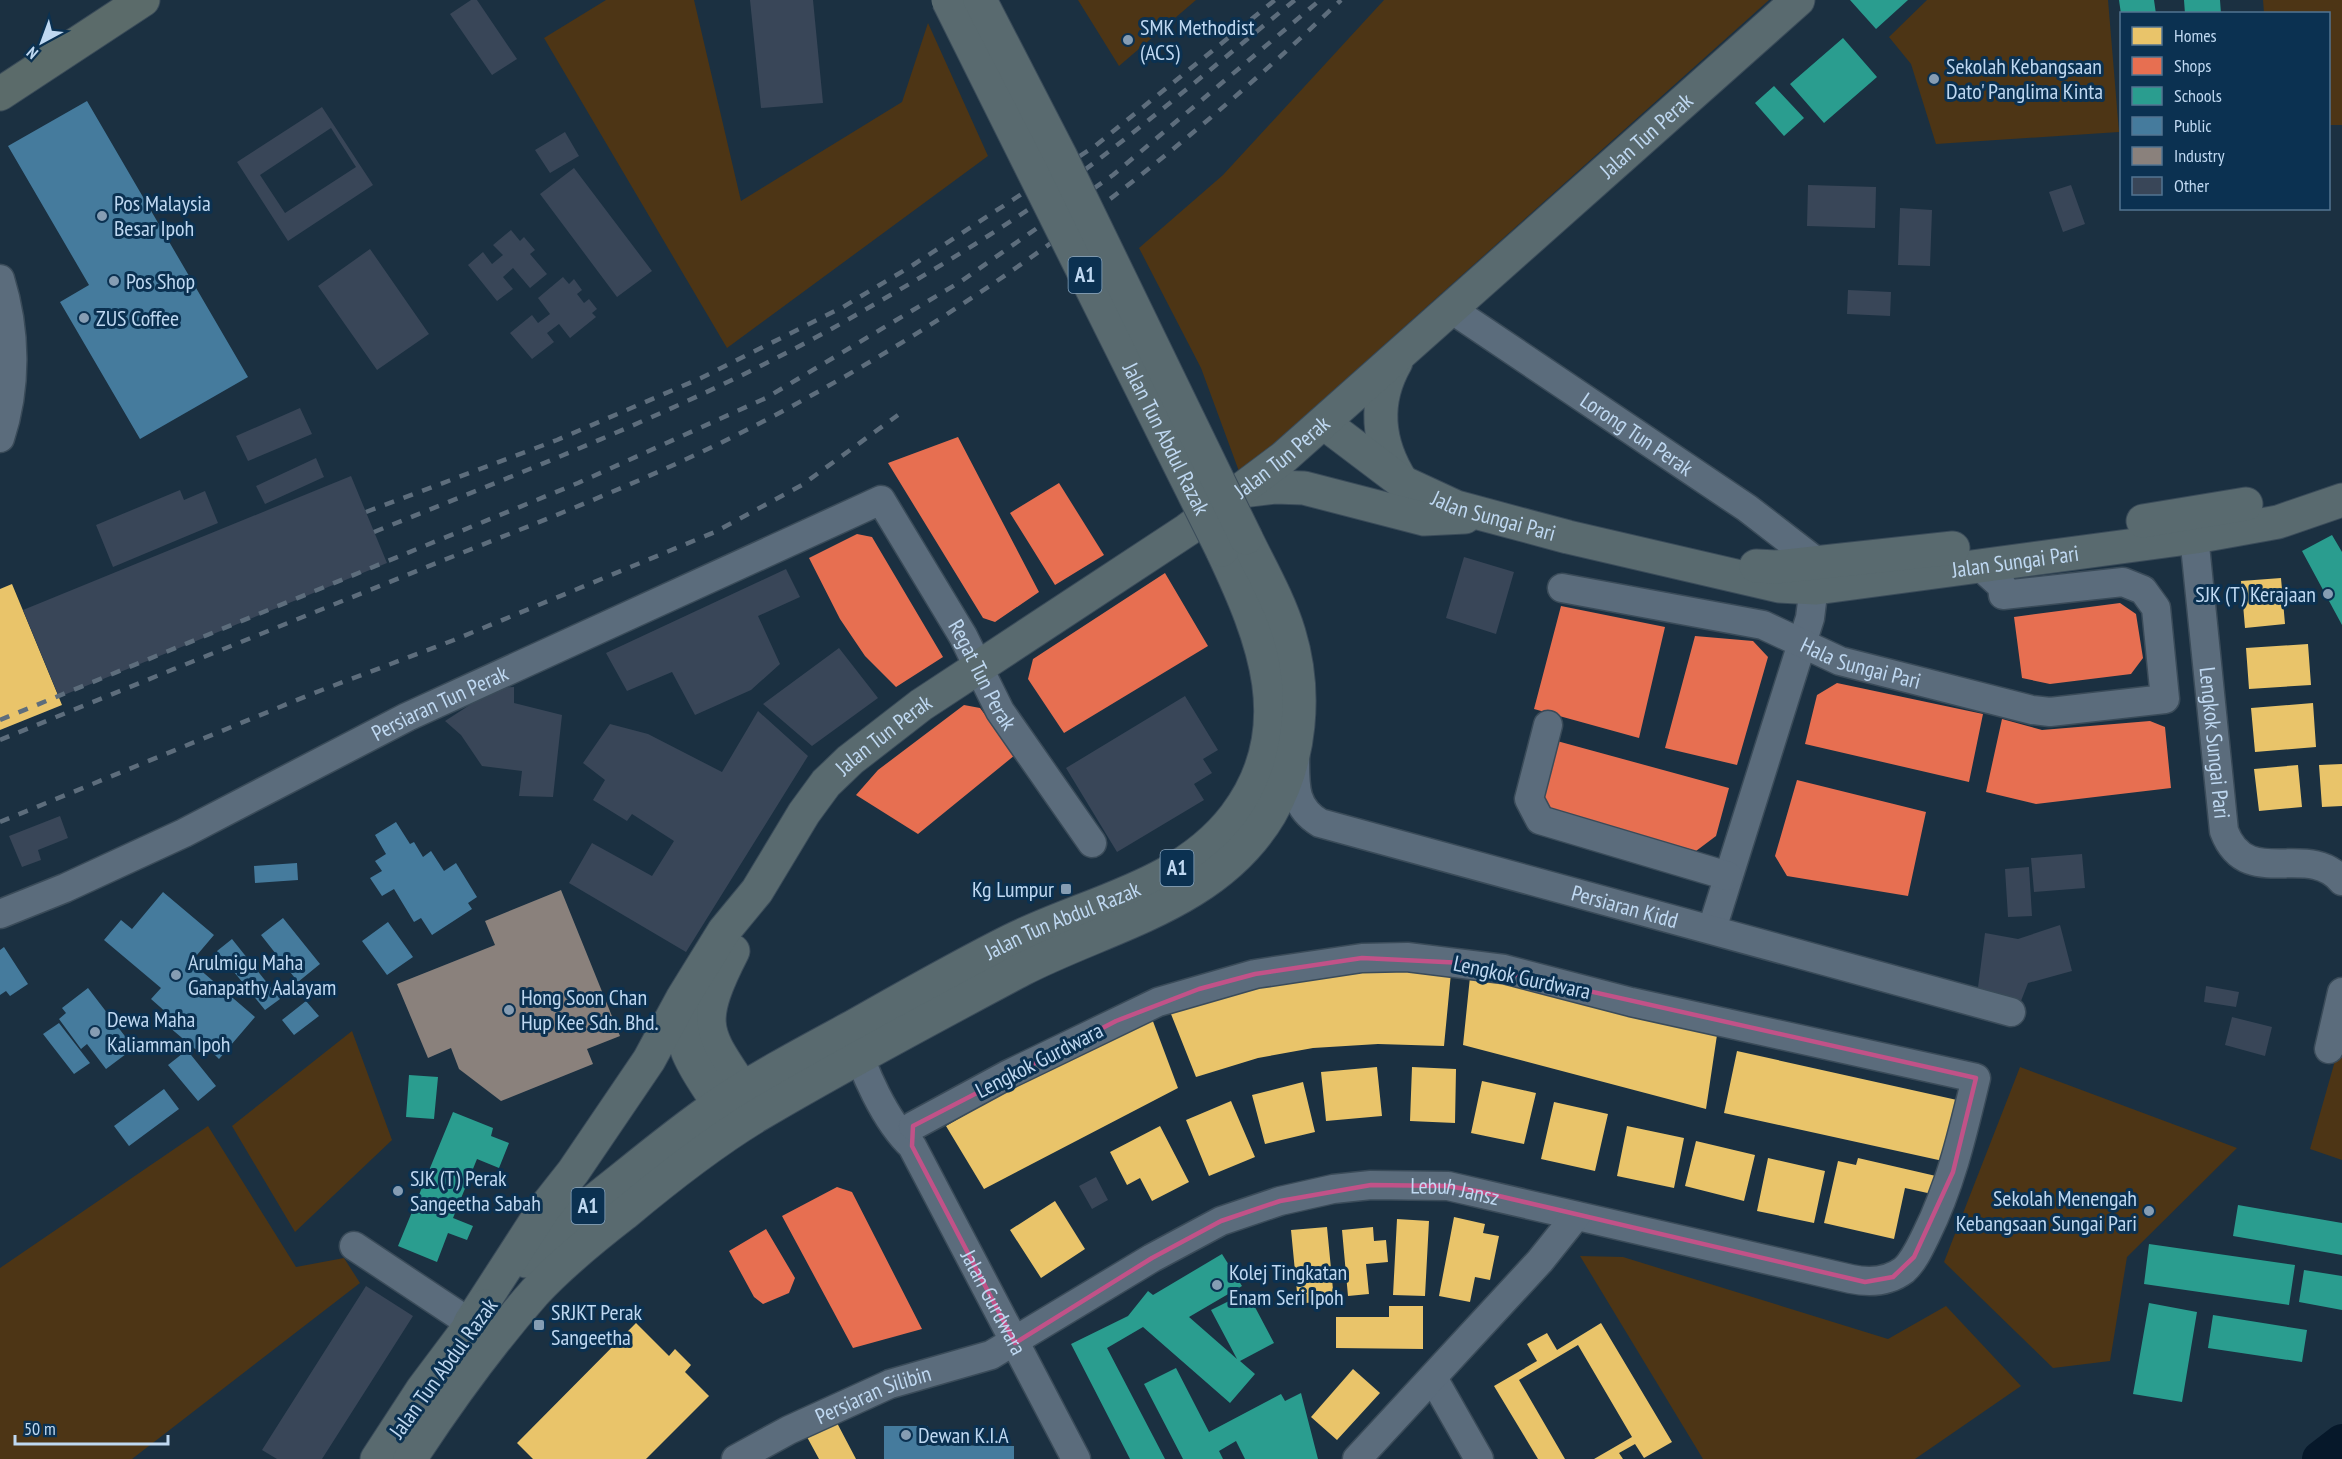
<svg xmlns="http://www.w3.org/2000/svg" width="2342" height="1459" viewBox="0 0 2342 1459" font-family="'PT Sans Narrow',sans-serif">
	<style>
		.green { fill: #4d3515 }
		.homes { fill: #e9c46a }
		.shops { fill: #e76f51 }
		.schools { fill: #2a9d8f }
		.public { fill: #457b9d }
		.industry { fill: #8a817c }
		.lines { fill: none; stroke-linecap: round; stroke-linejoin: round }
		.river { stroke: #06182a; stroke-width: 36 }
		.building { fill: #394658; fill-rule: evenodd }
		.minor-casing { stroke: #3a4b59; stroke-width: 31 }
		.major-casing { stroke: #3a4b59; stroke-width: 35 }
		.highway-casing { stroke: #3a4b59; stroke-width: 35 }
		.minor { stroke: #5b6c7c; stroke-width: 28 }
		.major { stroke: #596a6f; stroke-width: 33 }
		.highway { stroke: #5b6b6a; stroke-width: 33 }
		.rail { stroke: #5d6d7c; stroke-width: 4.5; stroke-dasharray: 10 10; stroke-linecap: butt }
		.major-bridge-casing { stroke: #3a4b59; stroke-width: 35; stroke-linecap: butt }
		.major-bridge { stroke: #596a6f; stroke-width: 33 }
		.marked { fill: none; stroke: #c15288; stroke-width: 4.5; stroke-linejoin: round }
		.poi-dot { fill: #869db3; stroke: #0b3151; stroke-width: 2 }
		.labels { text-anchor: middle; stroke-width: 6; stroke-linejoin: round; paint-order: stroke }
		.shield { fill: #0b3151; stroke: #89a6c1; stroke-width: 1.5 }
		.shield-label { font-size: 21px; font-weight: bold; fill: #bfd8f1 }
		.poi-label { font-size: 22px; fill: #bfd8f1; stroke: #0b3151; text-anchor: start }
		.street-label { font-size: 22px; fill: #bfd8f1; stroke: #0b3151 }
	</style>
	<rect width="100%" height="100%" fill="#1b3041"/>
	<path class="green" d="M606 0H694L741 201 902 102 928 23 988 156 727 348 544 38Z
		M1078 0H1196L1119 66Z
		M1384 0H1769L1240 474 1201 368 1139 248 1223 175Z
		M1927 0H2108L2119 132 1936 144 1911 64 1889 37Z
		M2263 0H2342V125H2329L2328 14 2264 13Z
		M352 1031 392 1140 295 1232 232 1126Z
		M2342 1036V1160L2310 1149Z
		M2020 1067 2237 1148 2127 1257 2110 1361 2053 1368 1944 1262Z
		M208 1126 296 1267 344 1258 360 1283 132 1459H0V1268Z
		M1580 1256 1623 1257 1888 1339 1946 1306 2021 1386 1915 1459H1703Z"/>
	<path class="homes" d="M2281 578 2285 624 2245 628 2241 581Z
		M12 584 62 705 0 730V589Z
		M2308 644 2311 685 2249 689 2246 648Z
		M2313 703 2316 747 2255 752 2251 708Z
		M2342 764V806L2322 807 2319 765Z
		M2298 765 2302 807 2259 811 2254 769Z
		M1401 968 1451 973 1444 1046 1378 1044 1313 1048 1258 1058 1196 1077 1169 1009 1210 996 1341 971Z
		M1470 977 1504 980 1717 1035 1706 1109 1463 1045Z
		M1151 1016 1178 1088 984 1189 946 1126 1089 1042Z
		M1737 1051 1957 1100 1943 1161 1724 1113Z
		M1377 1067 1382 1116 1326 1121 1321 1072Z
		M1412 1067 1456 1069 1455 1123 1410 1121Z
		M1482 1081 1536 1093 1524 1144 1471 1133Z
		M1303 1082 1315 1132 1265 1144 1252 1095Z
		M1231 1101 1255 1157 1209 1176 1186 1120Z
		M1554 1102 1608 1114 1595 1171 1541 1159Z
		M1160 1126 1189 1182 1152 1201 1140 1178 1127 1185 1110 1152Z
		M1627 1126 1684 1138 1674 1188 1617 1176Z
		M1696 1141 1755 1155 1744 1201 1685 1186Z
		M1768 1158 1825 1171 1814 1223 1757 1211Z
		M1858 1158 1936 1176 1932 1194 1905 1188 1894 1239 1824 1223 1838 1161 1856 1165Z
		M1055 1201 1085 1249 1041 1278 1010 1230Z
		M1454 1217 1485 1224 1483 1233 1499 1236 1490 1280 1475 1277 1470 1302 1439 1296Z
		M1397 1219 1429 1221 1425 1296 1393 1295Z
		M1327 1227 1334 1300 1306 1303 1305 1291 1297 1292 1291 1230Z
		M1373 1227 1374 1241 1386 1240 1388 1262 1366 1264 1369 1294 1348 1296 1342 1230Z
		M1389 1306H1423V1349L1336 1348V1317H1389Z
		M636 1323 669 1356 675 1349 691 1365 685 1372 709 1396 646 1459H533L517 1443Z
		M1601 1323 1672 1442 1644 1458 1635 1444 1619 1453 1623 1459H1594L1632 1437 1578 1345 1519 1380 1565 1459H1538L1494 1386 1537 1361 1527 1344 1547 1333 1557 1350Z
		M1353 1369 1380 1393 1337 1440 1311 1417Z
		M836 1421 856 1459H819L807 1437Z"/>
	<path class="shops" d="M958 437 1039 592 995 622 983 618 888 463Z
		M1059 483 1104 555 1055 585 1010 513Z
		M857 534 872 537 943 657 896 687 865 656 840 619 809 558Z
		M1165 573 1208 646 1064 733 1028 679 1033 659Z
		M2120 603 2136 614 2143 658 2131 674 2050 684 2022 678 2014 617Z
		M1561 606 1665 627 1639 738 1534 709Z
		M1695 636 1753 641 1768 657 1737 765 1665 748Z
		M1837 683 1983 714 1969 782 1805 744 1817 695Z
		M964 705 980 708 1015 755 918 834 856 795 878 770Z
		M2002 719 2042 730 2150 721 2165 727 2171 788 2036 804 1986 792Z
		M1557 741 1729 788 1716 836 1696 851 1552 810 1540 793Z
		M1797 780 1926 812 1908 896 1787 876 1775 856Z
		M837 1187 852 1192 922 1329 853 1348 782 1216Z
		M766 1229 795 1278 789 1293 763 1304 754 1297 729 1251Z"/>
	<path class="schools" d="M1850 0H1908L1876 29Z
		M2119 0H2154L2156 14H2121Z
		M2184 0H2220L2221 14H2185Z
		M1843 38 1877 77 1824 123 1790 84Z
		M1774 86 1804 118 1784 136 1755 103Z
		M2332 535 2342 552V625L2302 551Z
		M409 1075 438 1077 434 1119 406 1117Z
		M453 1112 493 1128 491 1136 509 1143 499 1168 477 1159 453 1218 473 1226 467 1240 448 1233 437 1262 398 1246Z
		M2238 1205 2342 1223V1255L2233 1236Z
		M2149 1244 2295 1265 2289 1305 2144 1284Z
		M1222 1254 1242 1286 1189 1317 1237 1359 1211 1310 1247 1292 1274 1343 1240 1361 1255 1374 1230 1403 1143 1327 1107 1348 1165 1459H1130L1071 1344 1128 1316 1148 1291 1153 1295Z
		M2304 1270 2342 1276V1310L2299 1302Z
		M2149 1303 2197 1312 2182 1402 2133 1394Z
		M2213 1315 2307 1330 2302 1362 2208 1348Z
		M1176 1368 1209 1432 1281 1394 1285 1401 1301 1393 1318 1459H1245L1236 1441 1219 1451 1223 1459H1183L1144 1384Z"/>
	<path class="public" d="M87 101 248 377 140 439 60 302 89 285 8 146Z
		M396 822 410 844 414 842 423 857 431 851 444 871 456 863 477 897 468 903 472 909 432 935 421 918 414 922 394 889 382 896 370 878 382 871 375 861 386 854 375 835Z
		M297 863 298 880 255 883 254 866Z
		M163 892 214 935 191 962 255 1017 219 1059 207 1047 201 1054 162 1021 168 1014 151 999 161 988 104 940 121 920 132 929Z
		M283 918 320 964 298 982 261 935Z
		M388 922 413 957 387 975 362 941Z
		M232 939 280 999 265 1010 217 951Z
		M4 947 28 984 10 996 6 991 0 995V950Z
		M88 988 134 1048 106 1069 87 1044 81 1049 59 1019 66 1013 62 1008Z
		M306 1001 319 1016 294 1035 282 1020Z
		M59 1023 90 1063 74 1074 43 1034Z
		M187 1050 216 1086 198 1101 168 1065Z
		M164 1089 179 1109 129 1146 114 1126Z
		M884 1426H928V1445L1014 1446V1459H884Z"/>
	<path class="industry" d="M561 890 620 1036 587 1049 593 1064 501 1101 459 1069 451 1048 428 1058 397 984 495 945 485 921Z"/>
	<g class="lines">
		<path class="river" d="M2320 1459 2342 1442"/>
	</g>
	<path class="building" d="M471 0H477L517 59 492 75 450 14Z
		M750 0H813L823 103 761 108Z
		M322 107 373 185 288 241 237 162ZM331 128 356 167 285 213 260 175Z
		M565 132 579 156 550 173 535 150Z
		M574 168 652 271 617 297 540 194Z
		M1808 185 1876 187 1875 228 1807 226Z
		M2071 185 2085 224 2063 232 2049 192Z
		M1900 208 1932 210 1930 266 1898 265Z
		M511 230 520 241 524 237 535 250 530 254 547 274 530 288 513 268 503 277 513 289 497 301 468 265 483 252 492 264 503 255 493 245Z
		M370 249 429 334 377 370 318 286Z
		M563 277 569 284 574 279 582 290 577 294 584 303 589 299 597 309 592 313 596 317 570 338 559 324 547 333 554 342 532 359 510 333 532 315 538 323 550 314 538 298Z
		M1848 290 1891 292 1890 316 1847 314Z
		M300 408 312 434 248 461 236 436Z
		M316 458 324 477 265 504 256 486Z
		M351 476 387 563 59 697 23 610Z
		M180 490 184 500 205 491 218 523 113 567 96 525Z
		M1464 557 1514 572 1496 634 1446 618Z
		M786 569 800 597 758 616 780 664 751 690 695 715 672 672 627 691 606 653Z
		M839 648 878 698 812 746 763 704Z
		M514 687V703L562 715 553 797 519 796 522 771 482 766 461 735 445 721 496 688Z
		M1185 696 1218 750 1203 759 1212 773 1194 784 1204 800 1117 852 1066 768Z
		M758 711 808 756 686 952 569 883 592 843 652 876 674 841 632 814 627 821 593 800 605 780 583 763 610 724 648 734 722 772Z
		M60 816 68 838 38 850 41 860 22 867 9 836Z
		M2082 854 2085 888 2034 892 2031 858Z
		M2029 867 2032 916 2008 917 2005 869Z
		M2060 925 2072 971 2028 983 2021 1001 1977 995 1985 933 2018 939Z
		M2206 986 2239 992 2236 1007 2204 1002Z
		M2232 1017 2272 1027 2265 1056 2225 1045Z
		M1096 1177 1108 1200 1092 1209 1079 1186Z
		M366 1286 413 1316 322 1459H277L262 1450Z"/>
	<g class="lines">
		<g class="minor-casing">
			<g id="minor">
				<path d="M0 279C16 330 17 387 0 438"/>
				<path id="s1" d="M1451 309 1747 508 1817 562 1810 618 1712 929"/>
				<path id="s2" d="M2192 516 2224 831C2247 892 2308 840 2342 881"/>
				<path id="s3" d="M1562 588 1763 625 1840 661 2032 710 2050 712 2165 699 2156 608 2143 590 2123 582 2003 595 2002 586 1981 567"/>
				<path d="M1548 725 1529 799 1540 820 1728 876"/>
				<path id="s4" d="M1295 758C1295 786 1294 808 1320 823L2011 1012"/>
				<path id="s5" d="M0 914 65 888 184 833 407 717 881 500 963 636 1000 711 1092 843"/>
				<path id="s6" d="M854 1035C861 1069 886 1122 912 1146L1076 1459"/>
				<path d="M2329 1049 2342 992"/>
				<path d="M354 1246 470 1323"/>
				<path d="M1433 1378 1479 1459"/>
				<path id="s7" d="M736 1459 789 1430 890 1384 991 1355 1152 1258 1221 1221 1280 1201 1333 1189 1371 1185 1448 1186 1851 1279C1870 1283 1888 1282 1904 1270 1914 1261 1920 1247 1926 1235 1951 1185 1963 1132 1976 1078L1631 1002 1504 969 1407 957 1362 958 1255 974 1158 1002 1009 1074 913 1126"/>
				<path d="M1357 1459 1540 1261 1576 1216"/>
			</g>
		</g>
		<g class="major-casing">
			<g id="major">
				<path d="M1396 362C1373 402 1377 443 1402 482"/>
				<path id="s8" d="M1324 423 1402 482 1456 507 1568 537 1779 586 1816 588 2195 537 2278 522 2342 500"/>
				<path d="M1242 491 1275 487 1304 488 1424 519 1465 517"/>
				<path d="M2143 521 2246 504"/>
				<path d="M1756 566 1776 567 1953 548"/>
				<path d="M733 951C690 1035 710 1034 754 1107"/>
				<path d="M682 1001C674 1051 705 1080 730 1121"/>
				<path id="s9" d="M526 1261C555 1232 587 1206 620 1180 652 1154 684 1128 719 1104 762 1075 810 1050 856 1025 907 996 958 967 1010 941 1087 902 1180 888 1235 816 1301 729 1263 637 1222 550"/>
				<path id="s10" d="M470 1323 543 1210 573 1172 649 1060 682 999 724 931 757 891 804 813 826 783 850 760 921 705 1187 530 1283 458 1798 0"/>
				<path d="M377 1459 422 1390 485 1306"/>
				<path d="M410 1459C448 1401 489 1344 535 1292 562 1263 593 1238 624 1214 667 1178 710 1144 758 1115 844 1064 933 1017 1021 970 1108 925 1216 905 1270 814 1301 761 1307 692 1289 633 1279 600 1261 569 1246 538"/>
			</g>
		</g>
		<g class="highway-casing">
			<path id="highway" d="M0 94 143 0"/>
		</g>
		<use href="#minor" class="minor"/>
		<use href="#major" class="major"/>
		<use href="#highway" class="highway"/>
		<path class="rail" d="M366 512 557 440 701 378 843 307 913 265 1095 146 1275 0
			M374 532C532 468 701 403 849 319 936 269 1024 217 1103 156 1168 106 1231 52 1295 0
			M0 720 578 483 766 398 960 282 1113 175 1320 0
			M0 740C146 680 293 621 439 562 549 518 661 475 766 420 982 306 1165 168 1341 0
			M0 822 314 693 454 640 715 532 802 485 898 415"/>
		<g class="major-bridge-casing">
			<g id="major-bridge">
				<path id="s11" d="M948 0 1222 550"/>
				<path d="M980 0 1060 155 1246 538"/>
			</g>
		</g>
		<use href="#major-bridge" class="major-bridge"/>
	</g>
	<path class="marked" d="M1362 958 1464 963 1976 1078 1953 1172 1914 1257 1893 1277 1865 1282 1482 1192 1448 1186 1371 1185 1280 1201 1221 1221 1152 1258 1015 1343 912 1146 913 1126 1116 1021 1199 989 1255 974Z"/>
	<g class="poi-dot">
		<circle cx="1128" cy="40" r="6"/>
		<circle cx="1934" cy="79" r="6"/>
		<circle cx="102" cy="216" r="6"/>
		<circle cx="114" cy="281" r="6"/>
		<circle cx="84" cy="318" r="6"/>
		<circle cx="2328" cy="594" r="6"/>
		<rect x="1060" y="883" width="12" height="12" rx="3"/>
		<circle cx="176" cy="975" r="6"/>
		<circle cx="509" cy="1010" r="6"/>
		<circle cx="95" cy="1032" r="6"/>
		<circle cx="398" cy="1191" r="6"/>
		<circle cx="2149" cy="1211" r="6"/>
		<circle cx="1217" cy="1285" r="6"/>
		<rect x="533" y="1319" width="12" height="12" rx="3"/>
		<circle cx="906" cy="1435" r="6"/>
	</g>
	<g class="labels">
		<g class="shield">
			<rect x="1068.5" y="257" width="33" height="36" rx="4.5"/>
			<rect x="1160.5" y="850" width="33" height="36" rx="4.5"/>
			<rect x="571.5" y="1188" width="33" height="36" rx="4.5"/>
		</g>
		<g class="shield-label">
			<text x="1085" y="282">A1</text>
			<text x="1177" y="875">A1</text>
			<text x="588" y="1213">A1</text>
		</g>
		<g class="poi-label">
			<text x="1140" y="35">SMK Methodist<tspan x="1140" dy="25">(ACS)</tspan></text>
			<text x="1946" y="74">Sekolah Kebangsaan<tspan x="1946" dy="25">Dato' Panglima Kinta</tspan></text>
			<text x="114" y="211">Pos Malaysia<tspan x="114" dy="25">Besar Ipoh</tspan></text>
			<text x="126" y="289">Pos Shop</text>
			<text x="96" y="326">ZUS Coffee</text>
			<text x="2316" y="602" text-anchor="end">SJK (T) Kerajaan</text>
			<text x="1054" y="897" text-anchor="end">Kg Lumpur</text>
			<text x="188" y="970">Arulmigu Maha<tspan x="188" dy="25">Ganapathy Aalayam</tspan></text>
			<text x="521" y="1005">Hong Soon Chan<tspan x="521" dy="25">Hup Kee Sdn. Bhd.</tspan></text>
			<text x="107" y="1027">Dewa Maha<tspan x="107" dy="25">Kaliamman Ipoh</tspan></text>
			<text x="410" y="1186">SJK (T) Perak<tspan x="410" dy="25">Sangeetha Sabah</tspan></text>
			<text x="2137" y="1206" text-anchor="end">Sekolah Menengah<tspan x="2137" dy="25">Kebangsaan Sungai Pari</tspan></text>
			<text x="1229" y="1280">Kolej Tingkatan<tspan x="1229" dy="25">Enam Seri Ipoh</tspan></text>
			<text x="551" y="1320">SRJKT Perak<tspan x="551" dy="25">Sangeetha</tspan></text>
			<text x="918" y="1443">Dewan K.I.A</text>
		</g>
		<g class="street-label">
			<text dy="8" stroke="none"><textPath href="#s10" startOffset="1695">Jalan Tun Perak</textPath></text>
			<text dy="8" stroke="none"><textPath href="#s1" startOffset="224">Lorong Tun Perak</textPath></text>
			<text dy="8" stroke="none"><textPath href="#s11" startOffset="490">Jalan Tun Abdul Razak</textPath></text>
			<text dy="8" stroke="none"><textPath href="#s10" startOffset="1209">Jalan Tun Perak</textPath></text>
			<text dy="8" stroke="none"><textPath href="#s8" startOffset="196">Jalan Sungai Pari</textPath></text>
			<text dy="8" stroke="none"><textPath href="#s8" startOffset="728">Jalan Sungai Pari</textPath></text>
			<text dy="8" stroke="none"><textPath href="#s3" startOffset="310">Hala Sungai Pari</textPath></text>
			<text dy="8" stroke="none"><textPath href="#s5" startOffset="1176">Regat Tun Perak</textPath></text>
			<text dy="8" stroke="none"><textPath href="#s5" startOffset="488">Persiaran Tun Perak</textPath></text>
			<text dy="8" stroke="none"><textPath href="#s10" startOffset="723">Jalan Tun Perak</textPath></text>
			<text dy="8" stroke="none"><textPath href="#s2" startOffset="228">Lengkok Sungai Pari</textPath></text>
			<text dy="8" stroke="none"><textPath href="#s4" startOffset="390">Persiaran Kidd</textPath></text>
			<text dy="8" stroke="none"><textPath href="#s9" startOffset="639">Jalan Tun Abdul Razak</textPath></text>
			<text transform="translate(1522 977) rotate(12)" y="8">Lengkok Gurdwara</text>
			<text transform="translate(1039 1060) rotate(-27)" y="8">Lengkok Gurdwara</text>
			<text dy="8" stroke="none"><textPath href="#s7" startOffset="782">Lebuh Jansz</textPath></text>
			<text dy="8" stroke="none"><textPath href="#s6" startOffset="303">Jalan Gurdwara</textPath></text>
			<text transform="translate(443 1368) rotate(-54)" y="8">Jalan Tun Abdul Razak</text>
			<text dy="8" stroke="none"><textPath href="#s7" startOffset="152">Persiaran Silibin</textPath></text>
		</g>
	</g>
	<rect x="2120" y="12" width="210" height="198" fill="#0b3151" stroke="#537491" stroke-width="1.5"/>
	<rect x="2132" y="27" width="30" height="18" fill="#e9c46a" stroke="#537491" stroke-width="1.5"/>
	<text x="2174" y="42" font-size="18" fill="#bfd8f1">Homes</text>
	<rect x="2132" y="57" width="30" height="18" fill="#e76f51" stroke="#537491" stroke-width="1.5"/>
	<text x="2174" y="72" font-size="18" fill="#bfd8f1">Shops</text>
	<rect x="2132" y="87" width="30" height="18" fill="#2a9d8f" stroke="#537491" stroke-width="1.5"/>
	<text x="2174" y="102" font-size="18" fill="#bfd8f1">Schools</text>
	<rect x="2132" y="117" width="30" height="18" fill="#457b9d" stroke="#537491" stroke-width="1.5"/>
	<text x="2174" y="132" font-size="18" fill="#bfd8f1">Public</text>
	<rect x="2132" y="147" width="30" height="18" fill="#8a817c" stroke="#537491" stroke-width="1.5"/>
	<text x="2174" y="162" font-size="18" fill="#bfd8f1">Industry</text>
	<rect x="2132" y="177" width="30" height="18" fill="#394658" stroke="#537491" stroke-width="1.5"/>
	<text x="2174" y="192" font-size="18" fill="#bfd8f1">Other</text>
	<g transform="translate(42 42) rotate(221)" stroke="#0b3151" stroke-width="4.5" paint-order="stroke">
	<path d="M0-4.5L10 22L0 15L-10 22Z" fill="#bfd8f1"/>
	<text y="-9" font-size="16" font-weight="bold" text-anchor="middle" fill="#bfd8f1">N</text>
	</g>
	<path d="M15 1435v9h153v-9" fill="none" stroke="#bfd8f1" stroke-width="3"/>
	<text x="24" y="1435" font-size="18" fill="#bfd8f1" stroke="#0b3151" stroke-width="4.5" paint-order="stroke">50 m</text>
</svg>
